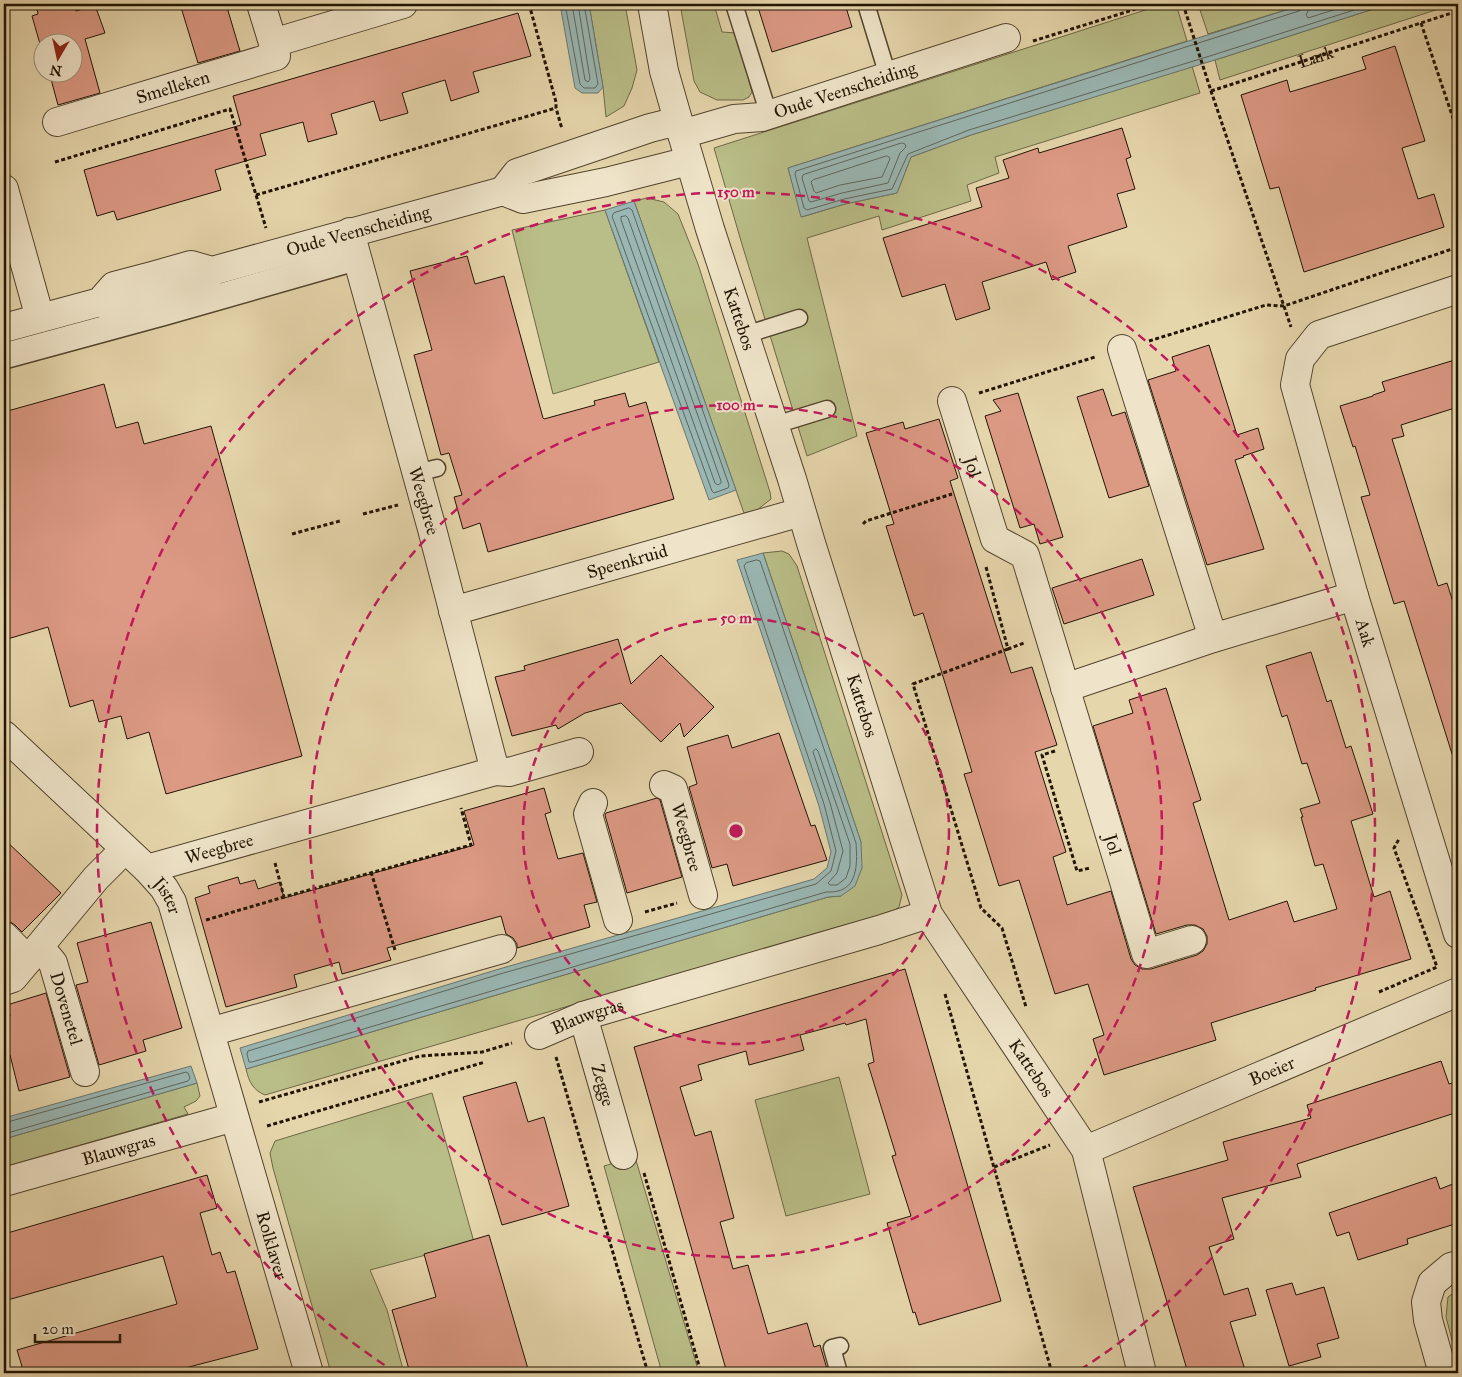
<svg xmlns="http://www.w3.org/2000/svg" width="1462" height="1377" viewBox="0 0 1462 1377" font-family="'IM FELL Great Primer',serif">
	<style>
		.green { fill: #b9bd87; stroke: #6d6845 }
		.water { fill: #9ab7b4; stroke: #6a766d }
		.lines { fill: none; stroke-linecap: round; stroke-linejoin: round }
		.shore { stroke: #5e665c; stroke-width: 1 }
		.building { fill: #dc9984; stroke: #211403 }
		.service-casing { stroke: #52442d; stroke-width: 19 }
		.pedestrian-casing { stroke: #52442d; stroke-width: 28 }
		.minor-casing { stroke: #52442d; stroke-width: 30 }
		.tertiary-casing { stroke: #52442d; stroke-width: 30 }
		.path { stroke: #211403; stroke-width: 3; stroke-dasharray: 4 2.5; stroke-linecap: butt }
		.service { stroke: #efe4c9; stroke-width: 16 }
		.pedestrian { stroke: #efe4c9; stroke-width: 25 }
		.minor { stroke: #efe4c9; stroke-width: 28 }
		.tertiary { stroke: #efe4c9; stroke-width: 28 }
		.ring { fill: none; stroke: #c2185b; stroke-width: 2.5; stroke-dasharray: 9 6 }
		.labels { text-anchor: middle; stroke-width: 4; stroke-linejoin: round; paint-order: stroke }
		.street-label { font-size: 18px; fill: #211403; stroke: #efe4c9 }
		.centre { fill: #c2185b; stroke: #efe4c9; stroke-width: 2.5 }
		.ring-label { font-size: 15px; text-anchor: middle; font-weight: bold; fill: #c2185b; stroke: #efe4c9; stroke-width: 4; stroke-linejoin: round; paint-order: stroke }
	</style>
	<rect width="100%" height="100%" fill="#e6d6ac"/>
	<filter id="stains"><feTurbulence type="fractalNoise" baseFrequency=".004" numOctaves="4"/><feColorMatrix values="0 0 0 0 .2 0 0 0 0 .09 0 0 0 0 .02 0 0 0 .5 -.17"/></filter>
	<radialGradient id="worn" r=".72"><stop offset=".6" stop-color="#630" stop-opacity="0"/><stop offset="1" stop-color="#630" stop-opacity=".3"/></radialGradient>
	<path class="green" d="M589 4H625L637 70 632 88 624 106 606 117 603 87Z
		M680 4H714L722 32 736 33 752 92 749 97 743 100H717L700 92 694 81Z
		M1164 4H1176L1187 41 788 168 802 217 845 204 897 193 911 157 971 135 1192 66 1200 93 995 157 999 173 967 185 971 201 882 230 879 216 807 238 857 436 807 456 741 241 714 148Z
		M1198 4H1305L1208 34Z
		M1389 4H1454L1220 80 1215 60Z
		M647 198 664 202 678 214 698 264 770 492 771 499 757 510 744 513 634 201Z
		M605 210 659 362 553 394 512 230Z
		M782 551 789 554 797 566 902 895 899 907 883 919 838 927 265 1095C253 1090 249 1082 246 1069L828 897 841 896 861 842 763 553Z
		M839 1077 870 1194 786 1216 755 1100Z
		M197 1083 200 1096 196 1101 184 1107 188 1114 4 1167V1139Z
		M432 1093 474 1242 370 1270 387 1310 404 1373H331L273 1168 270 1153 275 1141Z
		M635 1157 699 1373H662L604 1166Z
		M1458 1290V1363L1446 1317 1448 1297Z"/>
	<path class="water" d="M560 4H589L603 87 598 93H582L575 88Z
		M1305 4H1389L1215 60 971 135 911 157 897 193 845 204 801 217 788 168Z
		M634 201 736 490 709 500 605 210Z
		M763 553 861 842 862 868 855 886 841 896 828 897 246 1069 240 1048 499 969 814 879 827 868 831 852 819 806 737 560Z
		M191 1066 197 1083 4 1139V1118Z"/>
	<g class="lines">
		<path class="shore" d="M565 4 580 84 584 88H595L598 84 584 4
			M572 4 585 80 588 82 590 79 578 4
			M1303 4V8L1299 11 796 171 795 174 804 208 807 210 844 199 892 189 908 154 969 130 1213 55 1373 4
			M1310 4 1309 9 1306 15 1308 18 1352 4
			M902 143 905 144 906 147 900 153 888 183 842 193 811 202 809 201 802 178 803 175Z
			M887 156 889 157 890 159 882 177 840 185 816 193 814 191 811 182 813 180Z
			M629 208 632 210 729 485 728 488 714 493 712 491 612 216 614 213Z
			M626 216 628 218 721 481V483L718 485 715 483 621 220V217Z
			M757 560 760 561 856 843C857 859 859 886 838 891 835 892 830 892 826 892L252 1062H249L247 1054 248 1051 500 974 816 884 831 871 836 851 824 804 744 566 746 563Z
			M816 749 818 751 850 844V866L846 878 837 885H830L828 883 837 873 843 851 830 803 813 752Z
			M4 1123 186 1072 188 1073 190 1078 188 1081 4 1134"/>
	</g>
	<path class="building" d="M36 4H74L76 11 95 5 105 33 85 39 100 93 58 105 49 72H72V42H42V51L32 16 38 14Z
		M180 4H226L240 51 198 63Z
		M757 4H845L852 27 772 52Z
		M518 13 531 56 473 72 479 92 451 101 445 80 402 93 408 113 380 121 374 101 331 114 337 134 308 142 303 122 260 134 266 155 215 170 221 190 117 220 114 211 97 216 84 170 241 125 233 96Z
		M1395 46 1425 141 1402 148 1418 199 1434 194 1444 227 1304 272 1279 187 1270 189 1241 95 1287 80 1290 92 1366 69 1362 57Z
		M1122 128 1131 157 1126 159 1135 189 1117 194 1127 227 1068 246 1076 272 1052 280 1046 262 982 282 990 309 956 320 945 284 902 297 883 238 982 207 976 188 1009 178 1003 160 1038 148 1039 153Z
		M467 256 475 284 504 276 543 418 544 419 595 405 594 401 625 393 629 407 646 402 674 499 488 552 480 523 463 529 454 497 462 495 449 453 441 455 414 355 432 350 410 271Z
		M1209 345 1237 435 1258 428 1264 449 1243 456 1244 457 1235 460 1264 549 1207 565 1148 380 1176 371 1172 357Z
		M1458 359V407L1401 425 1404 436 1392 439 1438 586 1447 583 1458 618V756L1453 757 1404 601 1394 604 1361 497 1370 495 1355 446 1353 447 1340 406 1373 396V395L1385 391 1382 382Z
		M104 384 116 428 138 422 144 444 211 426 302 756 166 794 149 732 127 739 121 716 99 722 93 700 70 707 48 627 4 640V412Z
		M1103 389 1112 416 1125 412 1149 486 1109 498 1077 397Z
		M1018 393 1063 537 1040 544 1034 524 1020 528 985 416 1001 411 993 400Z
		M939 419 958 478 950 481 1011 673 1032 667 1057 745 1035 752 1066 852 1053 857 1067 905 1111 891 1131 959 1135 965 1142 969H1151L1197 955 1203 951 1207 944V936L1203 929 1195 925H1187L1156 934 1093 726 1133 713 1129 700 1166 688 1201 800 1193 803 1229 920 1287 901 1294 922 1337 909 1323 864 1315 866 1301 817H1303L1300 809 1320 803 1307 763 1302 764 1287 715 1282 717 1266 666 1311 652 1327 702 1331 700 1346 748 1351 746 1373 814 1351 821 1374 897 1390 891 1411 959 1315 988 1316 990 1211 1023 1216 1040 1104 1075 1093 1039 1104 1035 1088 984 1055 994 1019 880 999 886 964 774 972 772 945 683 923 613 914 616 886 526 894 524 866 433 903 422 905 429Z
		M1142 559 1154 595 1064 624 1052 588Z
		M618 639 631 684 661 655 714 707 684 737 680 723 661 742 621 703 585 713 558 729 556 725 512 736 495 677 525 670 524 666Z
		M779 733 811 826 815 825 827 860 733 886 727 864 712 868 689 787 697 784 687 747 728 735 732 748Z
		M544 788 551 812 545 814 558 859 583 853 597 902 584 905 590 927 517 948V944L513 938 506 934 501 916 387 948 391 960 367 967 342 974 339 962 294 975 297 987 226 1007 195 898 210 893 208 886 238 877 240 884 255 880 258 889 280 882 284 898 446 853 474 845 464 811Z
		M657 798 660 800 682 877 627 893 605 815 606 813Z
		M4 839 61 893 22 932 15 925 4 918Z
		M151 922 182 1028 143 1040 146 1051 99 1065 76 985 88 982 77 943Z
		M905 969 1001 1301 919 1325 915 1312 913 1313 887 1223 911 1216 892 1156 896 1155 868 1064 874 1062 866 1019 846 1025 845 1023 800 1035 804 1050 749 1065 746 1051 698 1065 702 1080 680 1087 695 1136 711 1131 734 1218 720 1222 733 1269 748 1265 768 1334 807 1323 814 1347 820 1345 827 1369 814 1373H727L634 1047Z
		M46 993 70 1077 19 1091 10 1055 4 1057V1018L10 1016 7 1005Z
		M1441 1061 1449 1084 1458 1081V1112L1297 1164 1301 1177 1222 1198 1234 1239 1209 1247 1224 1295 1248 1288 1256 1315 1230 1322 1246 1373H1188L1133 1187 1228 1160 1223 1142 1311 1118 1307 1105Z
		M516 1082 528 1122 544 1117 569 1206 502 1225 463 1097Z
		M207 1175 217 1208 200 1213 212 1255 220 1252 227 1273 235 1271 258 1349 166 1373H24L17 1350 177 1304 163 1256 4 1301V1234Z
		M1436 1177 1440 1189 1458 1182V1223L1407 1239 1408 1244 1358 1260 1349 1232 1337 1236 1329 1213Z
		M489 1235 528 1369 514 1373H410L392 1310 436 1297 424 1254Z
		M1292 1283 1296 1295 1324 1287 1339 1338 1317 1344 1321 1357 1289 1366 1266 1290Z"/>
	<g class="lines">
		<g class="service-casing">
			<path id="service" d="M734 4 769 115
				M866 4 888 76
				M745 335 799 318
				M775 425 827 409
				M416 473 437 468
				M839 1373 832 1348 840 1346"/>
		</g>
		<g class="pedestrian-casing">
			<path id="pedestrian" d="M162 313 344 261
				M4 356 162 313 160 305"/>
		</g>
		<g class="minor-casing">
			<g id="minor">
				<path d="M261 4 273 43"/>
				<path id="s2" d="M1006 38 762 117 734 119 682 134 710 229 792 479 811 543 928 914 1086 1150 1142 1373"/>
				<path id="s3" d="M57 122 276 56 273 43 403 4"/>
				<path d="M4 189 40 318"/>
				<path id="s4" d="M1458 289 1319 335 1300 359 1295 385 1354 596 1458 934"/>
				<path d="M1122 349 1213 638"/>
				<path id="s5" d="M952 401 995 539 1025 555 1146 954 1192 940"/>
				<path id="s6" d="M453 611 801 512"/>
				<path d="M1065 688 1213 638 1354 596"/>
				<path id="s7" d="M4 735 147 869 164 888 172 902 309 1373"/>
				<path d="M495 771 509 772 579 752"/>
				<path id="s8" d="M664 785 673 789 703 895"/>
				<path d="M593 803 588 814 618 920"/>
				<path id="s9" d="M147 869 495 771 432 529 350 232"/>
				<path d="M4 936 28 960"/>
				<path id="s10" d="M40 947 53 963 85 1072"/>
				<path d="M4 981 13 978 96 878 125 849"/>
				<path id="s11" d="M583 1016 623 1155"/>
				<path d="M210 1032 502 949"/>
				<path id="s12" d="M539 1035 583 1016 879 930 928 914"/>
				<path id="s13" d="M1086 1150 1458 992"/>
				<path id="s14" d="M4 1182 234 1117"/>
				<path d="M1443 1373 1428 1320 1426 1302 1432 1283 1451 1267 1458 1265"/>
			</g>
		</g>
		<g class="tertiary-casing">
			<g id="tertiary">
				<path d="M652 4 664 71 682 134"/>
				<path d="M503 191 517 173 650 128 678 121"/>
				<path d="M100 302 119 309 176 294 198 288 212 271"/>
				<path id="s15" d="M4 328 100 302 114 286 152 276 191 265 212 271 503 191 523 199 606 182 689 161"/>
			</g>
		</g>
		<g class="path">
			<path d="M529 4 556 102V108L562 129"/>
			<path d="M1183 4 1211 91 1291 327"/>
			<path d="M1421 23 1458 133"/>
			<path d="M1033 41 1152 4"/>
			<path id="s1" d="M1211 91 1458 11"/>
			<path d="M55 162 230 109 266 228"/>
			<path d="M256 195 556 108"/>
			<path d="M1149 341 1266 305 1284 306 1458 247"/>
			<path d="M979 393 1095 357"/>
			<path d="M363 514 398 505"/>
			<path d="M863 524 866 521 952 494"/>
			<path d="M292 534 340 521"/>
			<path d="M986 567 1008 649 1024 643"/>
			<path d="M1008 649 913 684 981 908 1002 928 1026 1007"/>
			<path d="M1055 751 1042 755 1077 871 1090 868"/>
			<path d="M275 863 284 897 471 845 461 808"/>
			<path d="M371 872 395 950"/>
			<path d="M645 912 677 903"/>
			<path d="M206 920 284 897"/>
			<path d="M1379 992 1437 967 1394 848 1399 839"/>
			<path d="M945 994 1052 1373"/>
			<path d="M556 1057 648 1373"/>
			<path d="M259 1102 420 1056 482 1052 512 1043"/>
			<path d="M267 1126 485 1062"/>
			<path d="M994 1167 1050 1145"/>
			<path d="M644 1173 701 1373"/>
		</g>
		<use href="#service" class="service"/>
		<use href="#pedestrian" class="pedestrian"/>
		<use href="#minor" class="minor"/>
		<use href="#tertiary" class="tertiary"/>
	</g>
	<g class="ring">
		<circle cx="736" cy="831" r="213"/>
		<circle cx="736" cy="831" r="426"/>
		<path d="M397 1373A639 639 0 1 1 1075 1373"/>
	</g>
	<g class="labels">
		<g class="street-label">
			<text dy="6" stroke="none"><textPath href="#s1" startOffset="110">Lark</textPath></text>
			<text dy="6" stroke="none"><textPath href="#s3" startOffset="121">Smelleken</textPath></text>
			<text transform="translate(845 90) rotate(-18)" y="6">Oude Veenscheiding</text>
			<text dy="6" stroke="none"><textPath href="#s15" startOffset="374">Oude Veenscheiding</textPath></text>
			<text dy="6" stroke="none"><textPath href="#s2" startOffset="532">Kattebos</textPath></text>
			<text dy="6" stroke="none"><textPath href="#s5" startOffset="69">Jol</textPath></text>
			<text transform="translate(424 501) rotate(74)" y="6">Weegbree</text>
			<text dy="6" stroke="none"><textPath href="#s6" startOffset="181">Speenkruid</textPath></text>
			<text dy="6" stroke="none"><textPath href="#s4" startOffset="461">Aak</textPath></text>
			<text dy="6" stroke="none"><textPath href="#s2" startOffset="938">Kattebos</textPath></text>
			<text dy="6" stroke="none"><textPath href="#s8" startOffset="60">Weegbree</textPath></text>
			<text dy="6" stroke="none"><textPath href="#s5" startOffset="481">Jol</textPath></text>
			<text dy="6" stroke="none"><textPath href="#s9" startOffset="75">Weegbree</textPath></text>
			<text dy="6" stroke="none"><textPath href="#s7" startOffset="230">Jister</textPath></text>
			<text dy="6" stroke="none"><textPath href="#s10" startOffset="68">Dovenetel</textPath></text>
			<text dy="6" stroke="none"><textPath href="#s12" startOffset="52">Blauwgras</textPath></text>
			<text dy="6" stroke="none"><textPath href="#s2" startOffset="1342">Kattebos</textPath></text>
			<text dy="6" stroke="none"><textPath href="#s13" startOffset="202">Boeier</textPath></text>
			<text dy="6" stroke="none"><textPath href="#s11" startOffset="72">Zegge</textPath></text>
			<text dy="6" stroke="none"><textPath href="#s14" startOffset="119">Blauwgras</textPath></text>
			<text dy="6" stroke="none"><textPath href="#s7" startOffset="595">Rolklaver</textPath></text>
		</g>
	</g>
	<circle cx="736" cy="831" r="8" class="centre"/>
	<g class="ring-label">
		<text x="736" y="197">150 m</text>
		<text x="736" y="410">100 m</text>
		<text x="736" y="623">50 m</text>
	</g>
	<rect width="1462" height="1377" fill="none" stroke="#e6d6ac" stroke-width="20"/>
	<rect x="5" y="5" width="1452" height="1367" fill="none" stroke="#211403" stroke-width="2.5"/>
	<rect x="10" y="10" width="1442" height="1357" fill="none" stroke="#211403"/>
	<g transform="translate(58 58) rotate(189)"><circle r="24" fill="#efe4c9" stroke="#9d917a"/>
	<path d="M0-4L9 19L0 12L-9 19Z" fill="#8f2418"/>
	<text y="-8" font-size="14" font-weight="bold" text-anchor="middle" fill="#211403">N</text>
	</g>
	<path d="M35 1334v8h85v-8" fill="none" stroke="#211403" stroke-width="2.5"/>
	<text x="42" y="1334" font-size="15" fill="#211403" stroke="#efe4c9" stroke-width="4" paint-order="stroke">20 m</text>
	<rect width="100%" height="100%" filter="url(#stains)"/>
	<rect width="100%" height="100%" fill="url(#worn)"/>
</svg>
